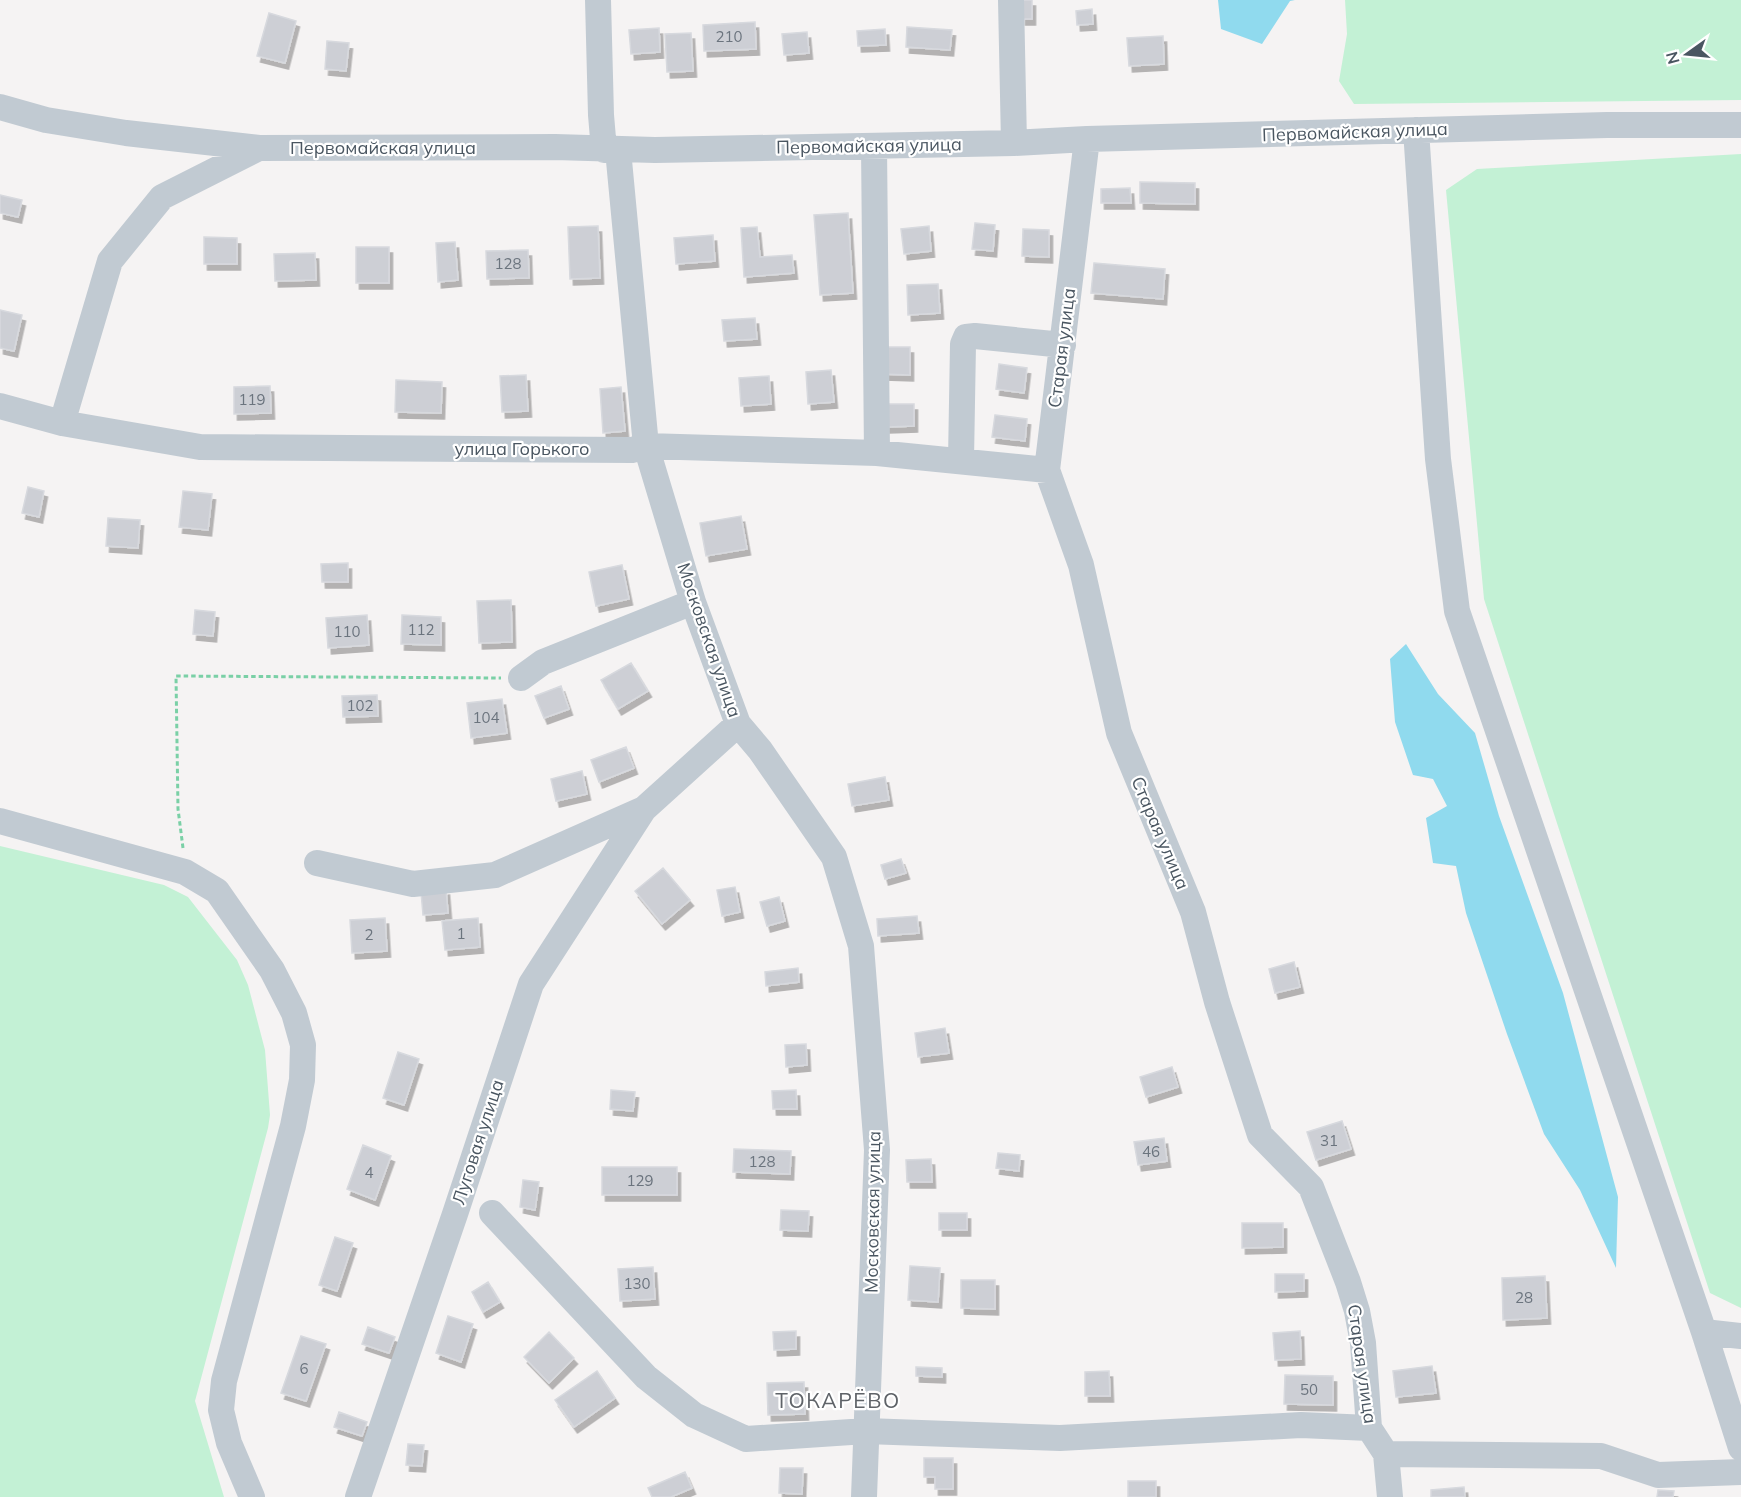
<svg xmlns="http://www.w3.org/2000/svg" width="1741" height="1497" viewBox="0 0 1741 1497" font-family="Mulish,sans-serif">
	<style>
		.green { fill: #c3f1d5 }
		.water { fill: #90daee }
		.building { fill: #cdcfd5; stroke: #d7d9de; stroke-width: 1.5; filter: url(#shadow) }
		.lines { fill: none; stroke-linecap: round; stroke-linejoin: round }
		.path { stroke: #7ad0a6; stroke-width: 3; stroke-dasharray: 4.5 3; stroke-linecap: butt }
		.minor { stroke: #c1cad2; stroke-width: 26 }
		.labels { text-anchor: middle; stroke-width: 4.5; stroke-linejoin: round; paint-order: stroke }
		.number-label { font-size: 15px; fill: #6b747e }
		.street-label { font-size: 18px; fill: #4a5661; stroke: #fff }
		.quarter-label { font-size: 21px; letter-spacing: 1.5px; fill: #5f6368; stroke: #fff }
	</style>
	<defs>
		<filter id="shadow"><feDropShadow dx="3.5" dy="6" stdDeviation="0" flood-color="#0004"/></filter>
	</defs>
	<rect width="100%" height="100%" fill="#f5f3f3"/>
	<path class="green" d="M1345 0H1741V100L1354 104 1339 81 1347 34Z
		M1741 154V1308L1710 1293 1484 599 1446 190 1477 169Z
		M0 846 164 885 188 897 237 960 248 985 265 1050 270 1115 268 1128 195 1401 224 1497H0Z"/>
	<path class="water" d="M1218 0H1295L1290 1 1262 44 1221 29Z
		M1406 644 1438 694 1475 733 1499 816 1563 993 1618 1197 1616 1268 1580 1190 1544 1134 1507 1034 1466 913 1456 866 1433 863 1426 818 1447 806 1433 779 1413 775 1395 722 1390 659Z"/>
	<path class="building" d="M1022 0H1032V19H1022Z
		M1092 9 1093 24 1077 25 1076 11Z
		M269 13 296 21 285 63 257 56Z
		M755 22 756 49 704 51 703 25Z
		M907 27 952 30 950 50 906 47Z
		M659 28 660 52 631 54 629 30Z
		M885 29 886 45 858 46 857 31Z
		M807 32 809 53 784 55 782 34Z
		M691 33 693 71 667 72 665 34Z
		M1163 36 1164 64 1129 66 1127 38Z
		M327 41 349 43 346 71 325 69Z
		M1140 182 1195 183V204L1140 203Z
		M1130 188 1131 203H1101V189Z
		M0 195 22 200 18 217 0 213Z
		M848 213 853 293 820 295 814 215Z
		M975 223 995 225 993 251 972 249Z
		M598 226 600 278 570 279 568 227Z
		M929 226 931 251 904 254 901 229Z
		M757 227 760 257 792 255 794 273 744 277 741 228Z
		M1023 229 1049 230V257L1022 256Z
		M713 235 715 261 676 264 674 238Z
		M204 237 237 238V264H204Z
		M455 242 458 280 438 282 436 243Z
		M356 247H389V283H356Z
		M528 250 529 278 487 279 486 251Z
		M315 253 316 280 275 281 274 254Z
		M1094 263 1165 269 1163 299 1091 293Z
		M938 284 940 313 908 315 907 285Z
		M0 310 22 315 14 351 0 348Z
		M755 318 757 339 724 341 722 320Z
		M881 347H910V375L881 374Z
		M999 364 1027 368 1024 393 996 389Z
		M831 370 834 402 808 404 806 372Z
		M526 375 528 411 502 412 500 376Z
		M769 376 771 404 741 406 739 378Z
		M396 380 442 382 441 413 395 412Z
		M270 386 271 413 234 414V387Z
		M621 387 625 431 603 433 600 389Z
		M886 404H914V426L886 427Z
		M995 415 1027 419 1025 441 992 437Z
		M28 487 44 491 39 517 22 513Z
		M183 491 212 494 208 530 179 527Z
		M741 516 747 549 706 556 700 523Z
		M108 518 140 520 138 548 106 546Z
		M348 563V582H322L321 564Z
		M622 565 629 599 596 606 589 572Z
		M511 600 512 642 479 643 477 601Z
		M195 610 215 612 213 636 193 634Z
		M367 615 369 645 328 648 326 618Z
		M402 615 441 617V645L401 644Z
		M631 663 648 691 618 709 601 680Z
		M561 686 569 709 544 718 535 696Z
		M377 695 378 716 343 717 342 696Z
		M502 699 507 733 471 738 467 703Z
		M626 747 634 768 599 782 591 760Z
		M582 771 587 794 556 801 551 779Z
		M885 777 889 800 852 806 848 784Z
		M901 859 906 873 885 879 881 865Z
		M663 868 690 900 662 924 635 891Z
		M735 887 740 912 722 916 717 890Z
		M446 889 448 913 423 915 421 892Z
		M779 897 785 921 767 926 760 902Z
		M917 916 919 933 878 936 877 919Z
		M385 918 387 951 352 953 350 920Z
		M478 918 480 947 445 950 442 921Z
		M1294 962 1300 987 1275 993 1269 969Z
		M798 968 799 982 766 986 765 972Z
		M945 1028 949 1053 918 1057 915 1033Z
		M806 1044 807 1065 786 1067 785 1045Z
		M398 1052 419 1059 404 1105 383 1098Z
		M1172 1067 1178 1087 1146 1097 1140 1077Z
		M611 1090 635 1092 633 1111 610 1109Z
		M796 1090 797 1109H773L772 1091Z
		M1342 1121 1351 1149 1316 1160 1307 1132Z
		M1164 1138 1167 1161 1138 1165 1134 1142Z
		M363 1145 391 1156 375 1200 347 1189Z
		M734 1149 791 1151 790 1174 733 1172Z
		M998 1153 1020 1155 1019 1171 996 1168Z
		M931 1159 932 1182H907L906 1160Z
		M602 1167H677V1195H602Z
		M523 1180 539 1182 535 1210 520 1207Z
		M781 1210 809 1211 808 1231 780 1230Z
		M939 1213H967V1230H939Z
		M1242 1223H1283V1247L1242 1248Z
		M335 1237 353 1243 337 1291 319 1285Z
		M910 1266 940 1268 938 1302 908 1300Z
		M653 1267 655 1299 620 1301 618 1269Z
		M1275 1274H1304V1291L1275 1292Z
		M1545 1276 1547 1318 1503 1320 1502 1278Z
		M961 1280H995V1309L961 1308Z
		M488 1282 500 1302 483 1312 472 1292Z
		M448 1316 473 1324 461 1362 436 1353Z
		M368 1327 395 1337 389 1353 362 1344Z
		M796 1331V1349L774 1350 773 1332Z
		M1300 1331 1301 1359 1275 1360 1273 1333Z
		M549 1332 574 1358 549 1383 524 1357Z
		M301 1336 326 1344 306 1401 281 1393Z
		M1432 1366 1436 1393 1396 1397 1393 1371Z
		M916 1367 942 1368V1377L916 1376Z
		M597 1371 615 1398 574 1427 555 1400Z
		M1109 1371 1110 1396H1085V1372Z
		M1285 1375 1333 1376V1405L1284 1404Z
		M804 1382 805 1414 768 1415 767 1383Z
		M339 1412 367 1422 362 1436 334 1427Z
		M408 1444 424 1445 422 1466 406 1465Z
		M924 1458H953V1489H935V1477H924Z
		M780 1468H803L802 1494 779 1493Z
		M685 1472 692 1488 671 1497H652L648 1488Z
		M1128 1481H1156V1497H1128Z
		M1464 1487 1465 1497H1431V1490Z
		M1658 1490 1674 1491 1673 1497H1657Z"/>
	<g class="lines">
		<path class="path" d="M183 848 178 809 176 676 501 678"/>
		<path class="minor" d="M598 0 601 115 604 150
			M1011 0 1014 143
			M0 107 46 120 126 133 259 148 555 147 655 150 1014 143 1087 139 1607 125H1741
			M1416 130 1438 459 1457 611 1704 1332 1741 1448
			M1087 139 1047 470 1081 565 1119 733 1193 912 1217 1002 1260 1135 1311 1187 1348 1282 1357 1311 1363 1343 1369 1428 1386 1454 1390 1497
			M874 146 877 453
			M618 150 646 446 693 602 738 724 760 750 834 857 861 946 877 1150 864 1497
			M0 406 62 423 200 447 632 450 646 446 877 453 1047 470
			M62 423 110 261 162 197 259 148
			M961 460 963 344 966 337 975 336 1063 345
			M521 678 543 662 693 602
			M0 821 185 872 217 891 272 970 294 1013 303 1045 302 1080 293 1126 224 1381 221 1410 229 1443 252 1497
			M317 863 413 884 495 875 644 809 738 724
			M492 1213 646 1377 694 1415 746 1439 866 1431 1060 1438 1301 1425 1369 1428
			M1704 1332 1741 1336
			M1386 1454 1601 1456 1658 1475 1741 1472
			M358 1497 455 1214 531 984 644 809"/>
	</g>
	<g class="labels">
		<g class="number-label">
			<text x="729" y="42">210</text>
			<text x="508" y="269">128</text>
			<text x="252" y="405">119</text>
			<text x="421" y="635">112</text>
			<text x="347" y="637">110</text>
			<text x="360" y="711">102</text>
			<text x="486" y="723">104</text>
			<text x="461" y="939">1</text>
			<text x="369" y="940">2</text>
			<text x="1329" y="1146">31</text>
			<text x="1151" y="1157">46</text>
			<text x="762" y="1167">128</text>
			<text x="369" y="1178">4</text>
			<text x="640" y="1186">129</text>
			<text x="637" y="1289">130</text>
			<text x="1524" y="1303">28</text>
			<text x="304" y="1374">6</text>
			<text x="1309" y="1395">50</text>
		</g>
		<g class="street-label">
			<text transform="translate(1355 132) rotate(-2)" y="6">Первомайская улица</text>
			<text transform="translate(869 146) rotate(-1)" y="6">Первомайская улица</text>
			<text x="383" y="154">Первомайская улица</text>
			<text transform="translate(1062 348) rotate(-83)" y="6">Старая улица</text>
			<text x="522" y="455">улица Горького</text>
			<text transform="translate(709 640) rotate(71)" y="6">Московская улица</text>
			<text transform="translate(1160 833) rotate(67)" y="6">Старая улица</text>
			<text transform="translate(478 1142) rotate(-72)" y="6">Луговая улица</text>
			<text transform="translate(873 1212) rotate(-89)" y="6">Московская улица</text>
			<text transform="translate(1362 1364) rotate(82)" y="6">Старая улица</text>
		</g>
		<g class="quarter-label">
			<text x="838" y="1408">ТОКАРЁВО</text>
		</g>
	</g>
	<g transform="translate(1687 54) rotate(255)" stroke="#ffffff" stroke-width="4.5" paint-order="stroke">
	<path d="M0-4.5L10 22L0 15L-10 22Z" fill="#4a5661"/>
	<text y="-9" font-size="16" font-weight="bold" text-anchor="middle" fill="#4a5661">N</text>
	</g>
</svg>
